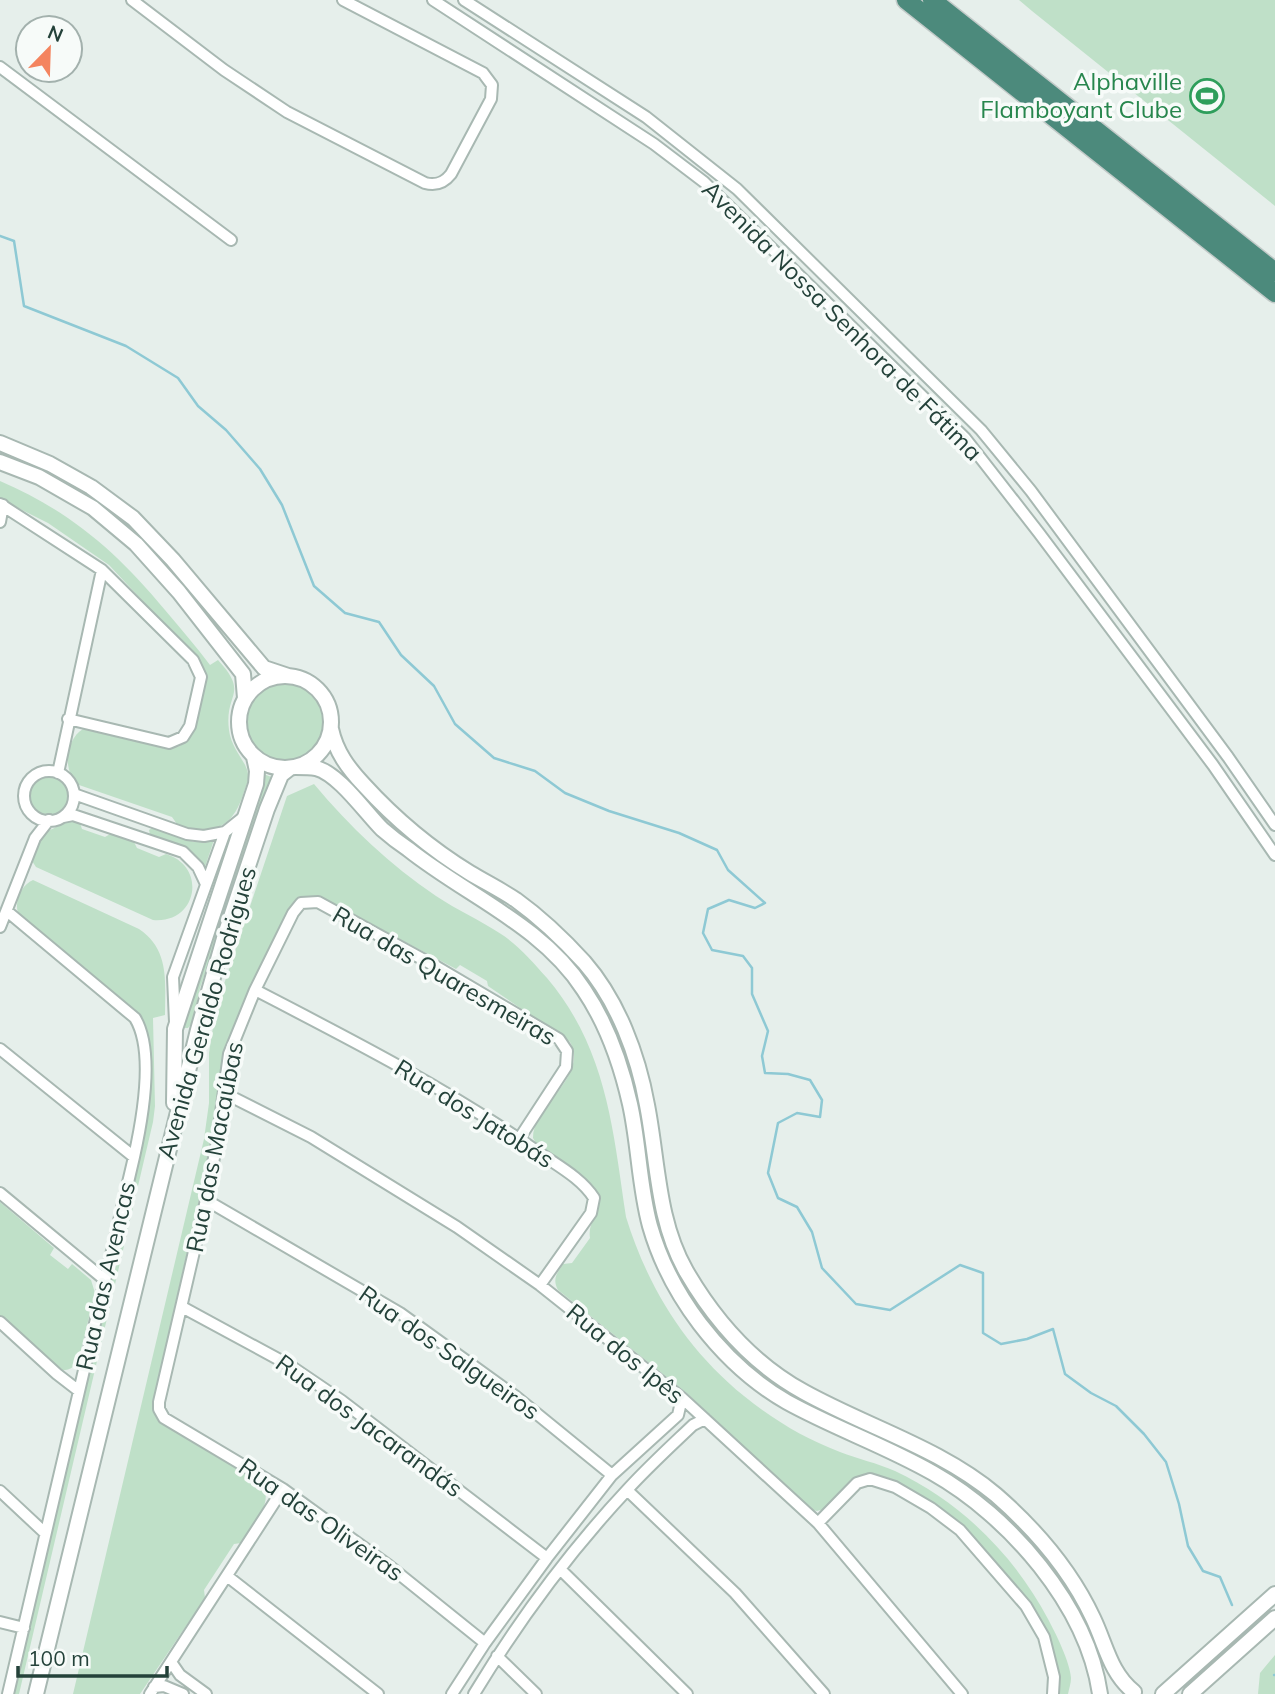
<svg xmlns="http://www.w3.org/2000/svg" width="1275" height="1694" viewBox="0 0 1275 1694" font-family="Mulish,sans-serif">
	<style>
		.green { fill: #bfe0c8 }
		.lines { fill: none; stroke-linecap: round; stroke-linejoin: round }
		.stream { stroke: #8ec9d4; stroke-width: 2.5 }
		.minor-casing { stroke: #a8b8b2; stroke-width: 14 }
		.tertiary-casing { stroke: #a8b8b2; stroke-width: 18 }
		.trunk-casing { stroke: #c2cac8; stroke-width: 21 }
		.minor { stroke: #fff; stroke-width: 10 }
		.tertiary { stroke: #fff; stroke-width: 14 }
		.trunk { stroke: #4c8a7c; stroke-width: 18 }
		.labels { text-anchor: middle; stroke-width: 7; stroke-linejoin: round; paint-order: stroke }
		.leisure-label { font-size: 24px; fill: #27864d; stroke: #f7fbf9; text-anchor: end }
		.street-label { font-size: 24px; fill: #24423a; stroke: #f7fbf9 }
	</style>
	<rect width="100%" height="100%" fill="#e6efeb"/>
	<path class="green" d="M1019 0H1275V206L1032 11Z
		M0 481C70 511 117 552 165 610 180 628 196 646 210 665L218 660C250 695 224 692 229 730 231 749 247 762 248 774 249 781 245 788 243 795 231 830 213 833 179 827L172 817 79 785C62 772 65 740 83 729L167 749 180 746 191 734 205 682 196 658 109 565 48 523 0 499Z
		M245 722a39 39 0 1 1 78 0a39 39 0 1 1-78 0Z
		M261 773 274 778 269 784 200 988 192 1023 188 1028H183L181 1026Z
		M30 796a19 19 0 1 1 38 0a19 19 0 1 1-38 0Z
		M314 784C350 827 390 865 436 896 457 910 480 920 501 934 518 945 533 962 547 978 607 1049 613 1130 626 1217 648 1288 686 1349 744 1396 772 1419 805 1439 840 1452 858 1459 877 1463 895 1471 961 1502 1014 1555 1048 1619 1056 1634 1070 1662 1071 1678 1071 1683 1069 1689 1068 1694H1057L1047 1635 964 1527 934 1503 889 1478 869 1475 825 1509 817 1511 809 1509 688 1394 558 1290C552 1279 557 1273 563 1264L572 1263 590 1238C587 1219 603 1216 598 1197 591 1171 544 1162 533 1138 533 1105 589 1077 570 1042L488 986 487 981 460 965 456 969 325 899C311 894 300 897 290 908L236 1020 225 1048 209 1157 153 1401 154 1411 160 1421 260 1482C277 1501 252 1526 241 1543L234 1544 204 1590 205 1598 140 1694H73L204 1139 209 1103V1053L216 1008 287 796Z
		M69 821 80 823 82 829 105 837 112 833 134 842 137 848 159 857 166 854C208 867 197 924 153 920L36 867 32 861C40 830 43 834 69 821Z
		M152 828 194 842 214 840 204 870 181 847 150 835 149 830Z
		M33 880 139 929C170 950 165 982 165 1015L153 1018 155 1106 153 1122 19 1694H12L146 1120 148 1038 140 1018 19 915C13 903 21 885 33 880Z
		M0 1202 54 1248 50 1255 68 1269 72 1264 91 1280 95 1293 79 1358C76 1367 69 1371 60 1370L0 1317Z
		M1275 1655V1694H1258L1260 1673Z"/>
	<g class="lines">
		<path class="stream" d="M0 236 14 241 24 306 126 346 178 378 198 406 226 430 260 469 282 505 314 586 345 613 379 622 401 655 434 686 455 724 494 758 535 771 565 793 609 811 679 833 717 850 728 870 765 903 755 908 729 900 708 909 703 933 712 950 743 956 752 968V994L768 1031 762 1056 765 1073 788 1074 810 1080 822 1100 820 1117 797 1113 778 1123 768 1173 778 1198 797 1207 812 1232 822 1268 856 1304 890 1310 960 1265 983 1273V1333L1001 1344 1027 1339 1053 1329 1065 1374 1091 1393 1116 1406 1144 1434 1166 1462 1179 1504 1188 1546 1203 1571 1220 1577 1232 1605
			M1274 1675H1275"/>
		<g class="minor-casing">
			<path id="minor" d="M132 0 224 70 287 112 425 183C436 186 444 183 451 174L491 99 492 85 483 73 343 0
				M433 0 654 144 704 182 965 438 1039 533 1213 765 1275 855
				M464 0 646 117 737 189 981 430 1031 491 1228 757 1275 825
				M0 67 231 240
				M0 504 102 570 193 660 201 677 190 726 183 737 169 743 68 719
				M0 522 3 505
				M24 796a25 25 0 1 1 50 0a25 25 0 1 1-50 0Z
				M58 773 102 570
				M74 794 187 834 204 836 225 832
				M63 817 73 815 183 852 198 867 206 884
				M8 912 135 1018C155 1051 142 1121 134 1157L8 1694
				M0 927 35 838 49 820
				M255 990C352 1040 453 1092 541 1154 560 1167 582 1179 594 1198L591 1213 540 1285
				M175 1022 173 977 225 832 245 816
				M0 1049 134 1157
				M224 1093 311 1137 457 1227 540 1285 682 1398 818 1523 962 1694
				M0 1193 105 1280
				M206 1200 400 1313 515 1396 612 1475
				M182 1307 289 1365 342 1401 547 1558
				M0 1322 57 1374 79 1391
				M627 1490 735 1593 824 1694
				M0 1491 45 1533
				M818 1523 857 1483 870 1479 895 1487 931 1508 960 1530 1026 1606 1044 1637 1054 1677 1053 1694
				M561 1570 687 1694
				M227 1576 378 1694
				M0 1622 24 1628
				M485 1643 388 1565 283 1489 164 1418 159 1409V1402L206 1200 217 1142 229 1054 255 990 293 913 301 903 318 902 437 967 559 1039 567 1051 566 1067 519 1139
				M497 1656 536 1694
				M171 1662 180 1675 206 1694
				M154 1687 164 1686 183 1694
				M150 1694 283 1489
				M452 1694 485 1643 547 1558 612 1475 678 1415 682 1398
				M474 1694C517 1623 571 1550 628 1489 648 1467 671 1446 693 1425L705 1419"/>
		</g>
		<g class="tertiary-casing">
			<path id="tertiary" d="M0 443 50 464 91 487 133 518 173 560 264 668 288 676
				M0 462 39 477 93 508 136 544 179 592 243 674 245 698
				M239 722a46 46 0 1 1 92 0a46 46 0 1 1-92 0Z
				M331 729C336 752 348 768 364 785 395 819 431 849 470 873 485 882 501 890 516 900 541 918 563 939 584 962 618 1001 638 1055 647 1105 658 1161 657 1220 686 1271 715 1321 753 1364 804 1392 867 1427 940 1448 996 1495 1035 1529 1071 1571 1093 1618 1106 1645 1110 1673 1134 1692
				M296 767C302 767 310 767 316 768 339 774 365 812 382 829 390 836 399 843 408 849 467 896 542 925 584 990 607 1024 621 1064 630 1104 639 1144 639 1186 650 1226 660 1261 678 1295 700 1324 723 1354 754 1383 787 1402 834 1428 886 1446 933 1473 1009 1516 1087 1605 1100 1694
				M174 1103 175 1029 256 784 257 771 254 757
				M36 1694 198 1030 225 935 267 809 281 775 290 768
				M1163 1694 1275 1594
				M1190 1694 1275 1618"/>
		</g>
		<g class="trunk-casing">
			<path id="trunk" d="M906 0 1275 293
				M932 0 1275 272"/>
		</g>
		<use href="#minor" class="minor"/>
		<use href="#tertiary" class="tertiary"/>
		<use href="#trunk" class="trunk"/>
	</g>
	<defs>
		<g id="stadium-ring" transform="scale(1.75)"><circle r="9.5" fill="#f7fbf9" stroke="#2e9e5b" stroke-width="1.5"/><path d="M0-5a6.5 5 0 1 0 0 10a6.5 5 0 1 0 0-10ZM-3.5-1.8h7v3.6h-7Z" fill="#2e9e5b"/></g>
	</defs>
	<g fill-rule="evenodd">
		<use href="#stadium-ring" x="1207" y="96"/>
	</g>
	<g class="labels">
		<g class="leisure-label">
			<text x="1182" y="90">Alphaville<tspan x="1182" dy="28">Flamboyant Clube</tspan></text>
		</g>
		<g class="street-label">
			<text transform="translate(842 321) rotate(45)" y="8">Avenida Nossa Senhora de Fátima</text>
			<text transform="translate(444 976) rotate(30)" y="8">Rua das Quaresmeiras</text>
			<text transform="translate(207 1013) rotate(-74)" y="8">Avenida Geraldo Rodrigues</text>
			<text transform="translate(474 1114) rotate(32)" y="8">Rua dos Jatobás</text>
			<text transform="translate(215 1147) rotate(-79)" y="8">Rua das Macaúbas</text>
			<text transform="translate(106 1276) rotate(-77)" y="8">Rua das Avencas</text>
			<text transform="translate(449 1353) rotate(35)" y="8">Rua dos Salgueiros</text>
			<text transform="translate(625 1354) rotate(39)" y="8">Rua dos Ipês</text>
			<text transform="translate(369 1426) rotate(36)" y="8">Rua dos Jacarandás</text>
			<text transform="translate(321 1520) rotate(35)" y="8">Rua das Oliveiras</text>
		</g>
	</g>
	<g transform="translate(49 49) rotate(23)"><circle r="33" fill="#f7fbf9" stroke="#a3b1ad" stroke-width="2"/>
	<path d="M0-5L12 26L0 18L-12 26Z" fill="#f4845f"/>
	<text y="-10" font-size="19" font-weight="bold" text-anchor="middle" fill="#24423a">N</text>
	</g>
	<path d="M18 1666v10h149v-10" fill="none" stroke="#24423a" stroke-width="3.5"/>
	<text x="28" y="1666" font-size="21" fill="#24423a" stroke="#f7fbf9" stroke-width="5" paint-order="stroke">100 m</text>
</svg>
